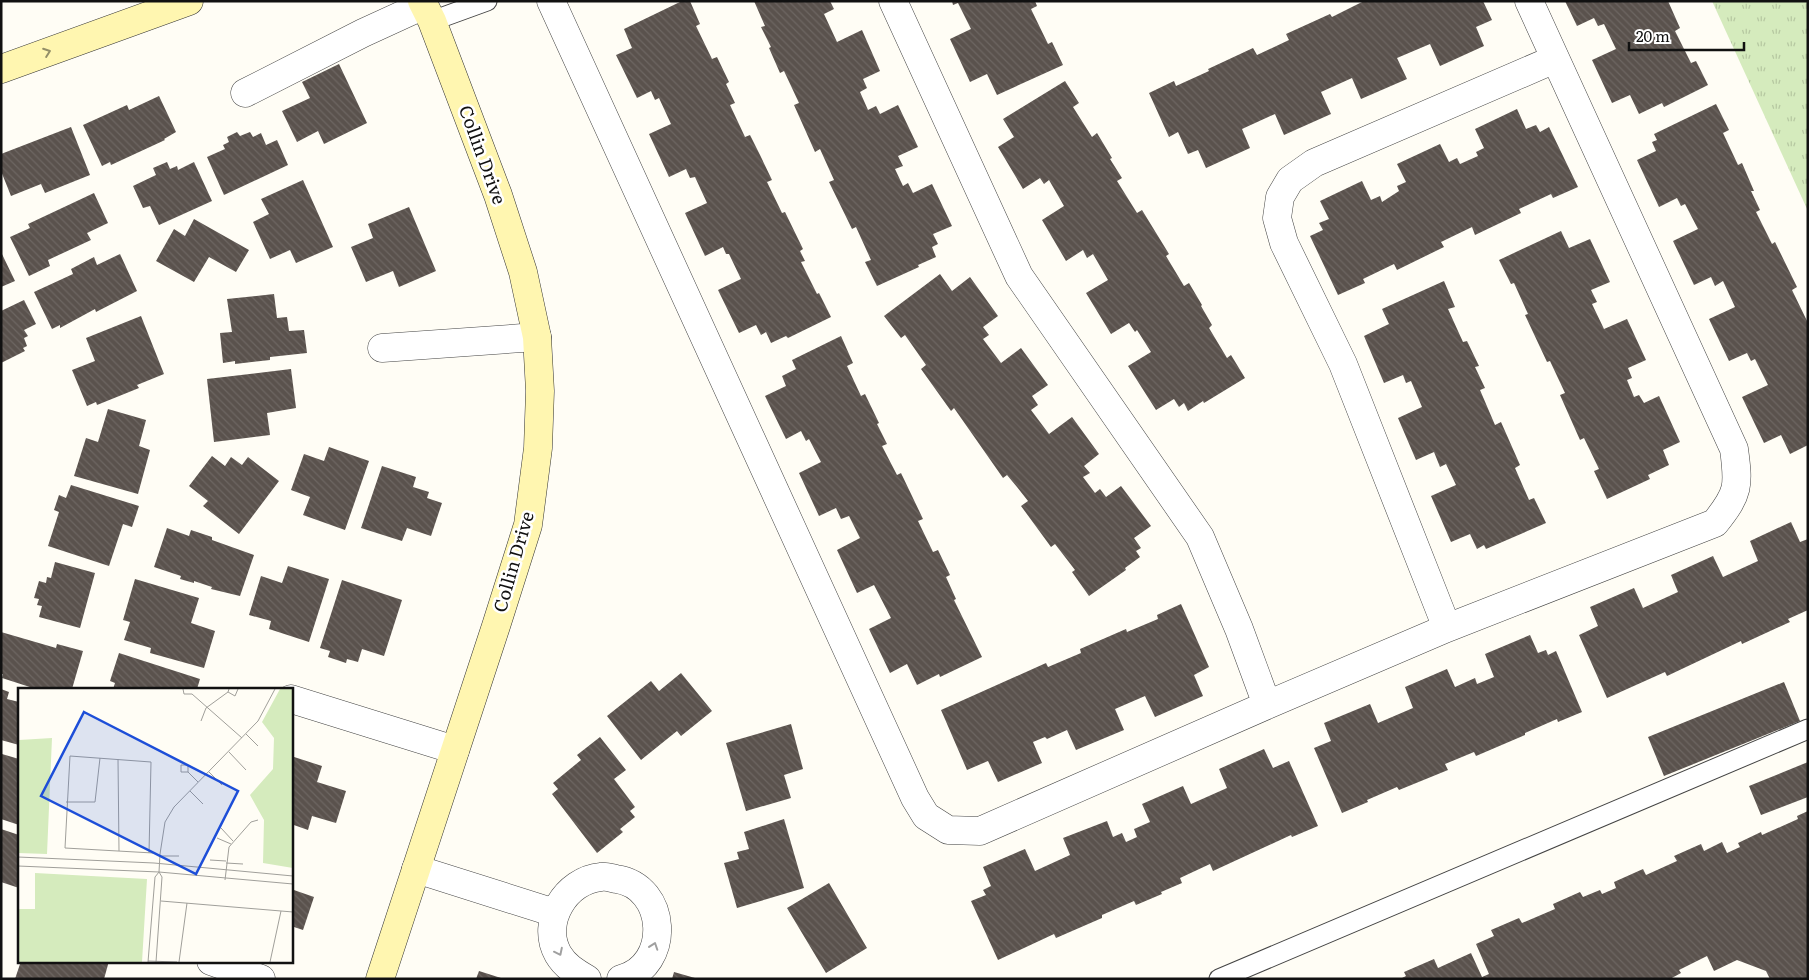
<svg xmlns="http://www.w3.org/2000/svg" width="1809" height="980" viewBox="0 0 1809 980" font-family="Literata,serif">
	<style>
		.grass { fill: url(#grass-tufts) }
		.building { fill: url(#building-back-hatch) }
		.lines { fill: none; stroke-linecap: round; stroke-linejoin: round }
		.lane-casing { stroke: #444; stroke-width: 21 }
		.street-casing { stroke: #444; stroke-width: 29 }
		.secondary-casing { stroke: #333; stroke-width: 29 }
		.lane { stroke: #fff; stroke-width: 19 }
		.street { stroke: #fff; stroke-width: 28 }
		.secondary { stroke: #fff6b0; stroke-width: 28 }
		.oneway { stroke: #948f68 }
		.oneway2 { stroke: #a0a0a0 }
		.labels { text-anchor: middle; stroke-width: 5; stroke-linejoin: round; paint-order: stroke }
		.street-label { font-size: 18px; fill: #111; stroke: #fff }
		.inset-road { fill: none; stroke: #a09f9a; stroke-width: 1 }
		.view { fill: #1d4ed8; fill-opacity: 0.15; stroke: #1d4ed8; stroke-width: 2.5 }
		.inset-edge { fill: none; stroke: #111; stroke-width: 2.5 }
	</style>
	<defs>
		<pattern id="grass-tufts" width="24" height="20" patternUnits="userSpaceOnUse" patternTransform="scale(1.25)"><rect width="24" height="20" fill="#d5ebbd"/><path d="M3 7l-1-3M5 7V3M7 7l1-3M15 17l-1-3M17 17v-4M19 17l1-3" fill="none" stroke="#b6c8a1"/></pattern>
		<pattern id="building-back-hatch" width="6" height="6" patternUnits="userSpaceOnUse" patternTransform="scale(1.25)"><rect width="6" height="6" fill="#5a524d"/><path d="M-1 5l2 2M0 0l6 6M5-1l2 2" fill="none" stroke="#6d6662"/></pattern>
	</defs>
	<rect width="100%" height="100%" fill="#fffdf5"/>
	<path class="grass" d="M1712 1H1808V211Z"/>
	<path class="building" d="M682 1H690L700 24 696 26 712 59 717 57 729 82 726 84 735 103 730 105 745 137 750 135 760 155 772 180 767 182 782 213 785 212 803 249 800 251 805 261 801 262 817 294 819 293 831 317 788 338 786 336 771 343 766 332 761 335 756 325 739 333 718 290 741 279 729 254H726L723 247 705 256 685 213 707 203 695 177 690 178 686 169 669 177 649 134 671 124 659 98 655 100 651 91 637 98 616 55 632 48 624 29Z
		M754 1H830L834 9 824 14 837 42 862 30 880 71 863 79 867 88 860 92 868 110 876 106 880 114 898 105 918 147 898 156 903 166 895 169 903 186 908 183 913 193 932 184 952 226 933 234 938 244 932 247 936 257 918 265 919 267 877 286 865 262 871 260 856 227 852 229 829 182 834 180 820 149 815 152 794 105 799 103 784 71 780 73 769 48 771 47 761 27 765 26Z
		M952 1H1035L1037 6 1031 9 1048 44 1052 42 1063 65 997 95 987 74 970 82 950 39 971 29 958 3 953 5Z
		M1364 1H1483L1492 20 1476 27 1484 46 1440 66 1430 44 1397 58 1407 79 1361 99 1352 78 1321 92 1331 114 1284 135 1275 114 1242 129 1250 148 1206 168 1198 150 1188 154 1178 132 1169 137 1149 93 1174 81 1176 86 1209 71 1208 69 1253 48 1257 55 1289 40 1286 34 1330 14 1332 17Z
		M1565 1H1668L1680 28 1675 31 1691 63 1696 61 1708 85 1664 107 1662 103 1639 114 1630 95 1612 103 1592 60 1616 49 1604 24 1598 26 1594 18 1577 26Z
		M339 64 367 123 324 144 318 131 297 142 282 111 310 98 302 82Z
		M1065 81 1079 103 1073 107 1092 137 1097 133 1112 158 1110 159 1122 178 1117 181 1137 213 1142 210 1169 254 1166 256 1184 286 1189 283 1202 305 1201 306 1212 325 1209 328 1227 358 1231 355 1245 378 1204 403 1203 401 1188 411 1184 403 1179 407 1174 399 1156 410 1128 366 1151 352 1137 330 1135 332 1129 323 1111 334 1086 293 1108 280 1093 254 1087 258 1083 250 1066 261 1042 220 1064 206 1049 180 1044 184 1040 178 1023 189 998 147 1014 137 1003 119Z
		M159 96 176 132 164 139 165 140 111 165 110 162 102 166 83 125 127 105 129 110Z
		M1716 104 1729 130 1723 133 1738 165 1742 163 1754 191H1751L1760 210 1756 212 1772 244 1775 242 1797 287 1792 290 1808 323V445L1790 454 1781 435 1764 443 1742 397 1768 385 1755 359 1751 361 1747 353 1729 361 1709 319 1735 307 1723 281 1715 286 1711 277 1694 285 1673 241 1698 229 1685 204 1681 206 1677 198 1659 207 1637 160 1656 151 1652 142 1657 140 1654 134Z
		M1517 109 1526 129 1536 125 1540 132 1549 127 1578 187 1553 198 1551 194 1519 209 1521 213 1475 235 1472 227 1441 242 1444 247 1397 270 1394 264 1363 279 1365 283 1338 295 1310 236 1323 230 1319 223 1329 219 1320 201 1362 181 1371 200 1380 196 1382 202 1399 191 1397 186 1406 182 1397 164 1440 144 1449 162 1457 158 1460 164 1478 156 1476 152 1484 148 1475 129Z
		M71 127 90 175 45 193 41 184 11 196 1 171V154Z
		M237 132 240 136 250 132 253 137 261 133 266 145 277 140 288 165 224 195 207 157 225 149 223 145 229 142 227 137Z
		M167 162 170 169 177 166 178 170 194 162 212 201 159 225 150 206 143 208 133 186 156 175 153 168Z
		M303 180 333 247 296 263 290 250 270 259 253 222 269 214 261 199Z
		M94 193 108 223 87 233 91 240 48 260 50 266 29 276 10 237 30 228 28 224Z
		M409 207 436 271 399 287 393 271 366 282 351 247 373 238 368 224Z
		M194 219 249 250 236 272 209 257 194 282 156 261 174 229 185 236Z
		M1561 231 1569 248 1590 239 1610 282 1591 290 1597 302 1592 304 1604 329 1627 319 1646 360 1628 368 1632 378 1627 380 1634 397 1639 395 1644 403 1659 396 1680 442 1663 450 1669 465 1648 475 1650 479 1607 499 1594 471 1599 469 1584 438 1580 440 1560 395 1565 393 1550 361 1547 362 1525 315 1528 314 1514 283 1511 284 1499 260Z
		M1 252 15 281 1 287Z
		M120 254 137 291 96 312 95 309 60 328V325L52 329 34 292 73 274 71 269 94 257 97 265Z
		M940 274 952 291 970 277 998 316 983 327 989 335 983 339 1001 363 1021 348 1048 385 1032 396 1038 405 1031 410 1049 434 1072 417 1099 454 1084 466 1090 473 1083 477 1095 493 1100 489 1106 497 1121 486 1151 526 1134 538 1141 548 1136 551 1140 557 1125 568 1126 570 1089 596 1072 572 1075 570 1055 544 1051 547 1021 506 1028 501 1017 487 1007 475 1003 478 954 408 951 411 921 369 926 365 905 335 901 338 884 316Z
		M1444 281 1455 307 1448 309 1463 342 1467 341 1479 366 1475 367 1485 388 1480 390 1495 425 1501 422 1520 465 1515 468 1529 500 1534 498 1546 523 1486 549 1484 545 1477 549 1470 534 1451 542 1431 496 1456 485 1446 464 1440 467 1434 452 1416 460 1398 418 1422 407 1411 381 1406 383 1403 375 1384 383 1364 336 1389 324 1382 309Z
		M274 294 277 318 287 317 289 331 304 330 307 353 270 357V360L235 364V361L223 363 220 333 232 332 227 299Z
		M24 300 36 324 24 330 28 336 24 338 27 346 23 348 25 351 1 363V311Z
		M141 316 164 374 137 385 139 388 97 405 96 402 87 406 72 370 95 361 86 338Z
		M841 336 853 363 847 366 861 396 865 394 879 423 877 424 887 444 882 446 897 475 901 473 923 519 918 521 933 552 938 550 950 575 946 577 956 599 954 600 982 657 940 677 939 674 917 685 907 664 890 673 869 629 891 618 874 585 857 593 837 550 860 538 849 516 841 519 836 508 819 516 799 473 821 462 809 439 806 441 801 431 786 439 765 396 786 386 782 376 796 369 792 360Z
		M291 369 296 408 267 413 270 435 214 442 207 379Z
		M108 409 146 420 139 446 150 450 138 494 74 476 86 438 98 442Z
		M329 447 369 461 345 530 303 515 310 497 291 490 304 454 324 461Z
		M212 456 225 466 231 457 242 465 248 457 279 481 239 534 203 506 208 501 189 486Z
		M382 466 416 477 413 487 429 492 427 498 442 503 431 536 407 528 402 541 361 528Z
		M71 485 139 506 132 527 123 524 109 566 48 546 59 512 54 510 59 495 66 498Z
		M1791 522 1800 542 1808 539V610L1788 619 1790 622 1742 644 1741 641 1667 676 1665 672 1607 698 1579 635 1598 626 1590 607 1634 588 1643 608 1678 592 1671 575 1713 556 1723 577 1758 561 1750 541Z
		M167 528 189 536 191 530 212 537V540L254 555 240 596 211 589 212 587 194 581V583L180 579 181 576 154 567Z
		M55 562 95 573 80 628 39 617 42 606 37 605 39 599 34 598 39 581 46 583 47 577 51 578Z
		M288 566 329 579 309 642 269 629 271 621 249 615 261 576 282 583Z
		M135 579 199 598 191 623 215 631 204 668 150 653 151 648 124 640 130 622 123 620Z
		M342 580 402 600 384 656 362 649 358 662 347 659 346 663 328 657 330 651 320 648Z
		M1181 604 1209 667 1194 675 1203 696 1155 717 1145 696 1115 709 1124 730 1076 750 1067 730 1047 739 1045 737 1033 742 1042 763 998 782 988 761 967 770 941 710 1046 663 1048 667 1081 653 1080 649 1126 629 1127 632 1158 619 1157 615Z
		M1 632 56 648 57 644 83 651 72 689H36L2 678 3 674H1Z
		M1530 635 1538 653 1546 650 1548 655 1556 651 1582 712 1558 722 1557 719 1525 733V735L1476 756 1474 752 1445 764 1448 770 1399 790 1397 787 1367 800 1368 802 1342 813 1314 748 1331 741 1324 723 1370 704 1378 723 1413 708 1405 687 1447 669 1455 687 1475 678 1477 684 1494 677 1485 654Z
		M119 653 200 679 197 689H113L115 683 110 681Z
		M681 673 712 711 681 736 677 731 641 760 607 716 651 681 659 691Z
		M1784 682 1800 721 1664 776 1648 737Z
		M1 689 9 692 7 699 19 702V745L1 740Z
		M791 724 803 769 784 775 791 798 746 811 726 743Z
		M600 737 626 770 614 779 635 807 630 811 635 817 620 829 623 832 597 853 552 794 558 789 553 783 581 760 577 755Z
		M1264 749 1273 768 1289 761 1318 826 1292 837 1291 835 1213 871 1210 864 1180 878 1182 883 1161 892 1162 894 1136 905 1134 901 1102 915V918L1056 938 1054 934 998 960 971 901 986 895 983 890 991 886 983 867 1025 849 1035 871 1070 855 1063 838 1107 821 1113 837 1122 833 1126 842 1137 837 1134 829 1150 822 1142 804 1183 786 1191 804 1227 788 1219 769Z
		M2 754 19 759V825L1 819Z
		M291 756 322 766 317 782 346 791 336 823 312 816 308 830 291 824Z
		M1808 762V797L1761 815 1749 786Z
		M1808 811V979H1770L1766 971 1737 960 1714 971 1707 956 1679 970 1681 973 1670 979H1400L1406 976 1404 972 1434 959 1438 968 1471 953 1482 977 1489 974 1476 944 1494 936 1491 930 1519 918 1522 923 1555 909 1553 904 1580 892 1583 897 1600 890 1602 894 1616 888 1614 882 1643 869 1646 875 1677 861 1674 856 1701 844 1704 851 1722 842 1727 853 1740 847 1738 843 1761 832 1762 835 1798 819 1797 816Z
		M784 819 804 888 737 908 724 863 739 859 737 852 749 849 744 832Z
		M1 829 19 835V888L1 882Z
		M829 883 867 948 826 973 787 908Z
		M291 889 314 897 303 930 291 926Z
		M21 961H109L104 979H15Z
		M479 971 501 978V979H476Z
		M674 972 695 978V979H672Z"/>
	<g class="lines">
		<g class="lane-casing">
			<path id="lane" d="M432 21 487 1
				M1219 979 1808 729"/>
		</g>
		<g class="street-casing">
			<path id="street" d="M551 1 915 798 926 816 948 830 980 831 1267 705 1447 628 1715 523C1739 493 1739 486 1734 449L1529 1
				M893 1 1019 276 1200 537 1239 629 1267 705
				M245 93 363 33 424 5
				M382 348 537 337
				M1447 628 1343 364 1284 243 1277 218 1280 197 1290 180 1314 163 1555 59
				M291 699 455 750
				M416 869 555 913
				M211 961 261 979
				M587 979C575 972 565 966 558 954 540 922 566 880 601 877 605 876 611 878 616 879 668 886 672 966 621 979"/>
		</g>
		<g class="secondary-casing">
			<path id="secondary" d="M1 69 189 1
				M380 979 496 626 528 525 538 448 540 391 537 337 523 272 498 195 432 21 422 1"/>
		</g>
		<use href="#lane" class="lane"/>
		<use href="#street" class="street"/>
		<use href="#secondary" class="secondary"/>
	</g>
	<defs><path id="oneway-chevron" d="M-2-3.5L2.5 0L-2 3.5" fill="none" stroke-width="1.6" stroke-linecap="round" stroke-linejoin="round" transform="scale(1.25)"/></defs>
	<use class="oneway" href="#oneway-chevron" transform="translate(47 52) rotate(-20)"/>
	<g class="oneway2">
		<use href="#oneway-chevron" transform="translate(654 946) rotate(-71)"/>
		<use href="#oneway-chevron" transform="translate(559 952) rotate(64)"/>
	</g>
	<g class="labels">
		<g class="street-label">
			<text transform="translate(482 155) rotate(70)" y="6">Collin Drive</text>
			<text transform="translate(514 562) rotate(-74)" y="6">Collin Drive</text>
		</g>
	</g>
	<g transform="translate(18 688)">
		<rect width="275" height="275" fill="#fffdf5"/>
		<path d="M262 1H275V180L245 175 246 132 232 107 255 81 256 50 244 34ZM34 50 29 166 0 165 1 52ZM17 185 129 191 124 274H0V221H17Z" fill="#d5ebbd"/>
		<path class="inset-road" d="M165 1 166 6H174L224 50M210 4 217 8 220 1M183 33 188 20 210 4 211 1M228 46 240 58M211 64 228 82M100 71 101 163M170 84V77H163V84H170L180 94M191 84 204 97M172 103 185 116M48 114H77L82 70M203 140 215 153M199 150 213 156M131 165 133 74 52 68 47 160 135 165M142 168H161M0 169 136 175 275 188M192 172 208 173M208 175 225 176M0 178 141 184 275 196M207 192 211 159 233 134 240 132M143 213 275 224M130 273 159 274M130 274 137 189 141 184M138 274 144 189 141 184 142 166 147 134 156 119 240 33 257 1M161 274 169 215M252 274 263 223"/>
		<path class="view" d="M66 24 220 103 178 186 23 108Z"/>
		<rect width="275" height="275" class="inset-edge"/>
	</g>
	<rect width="1809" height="980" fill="none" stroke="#111111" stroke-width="5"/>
	<path d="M1629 42v8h115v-8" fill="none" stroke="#111111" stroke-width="2.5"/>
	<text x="1636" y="42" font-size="15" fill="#111111" stroke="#ffffff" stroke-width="4" paint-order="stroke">20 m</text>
</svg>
